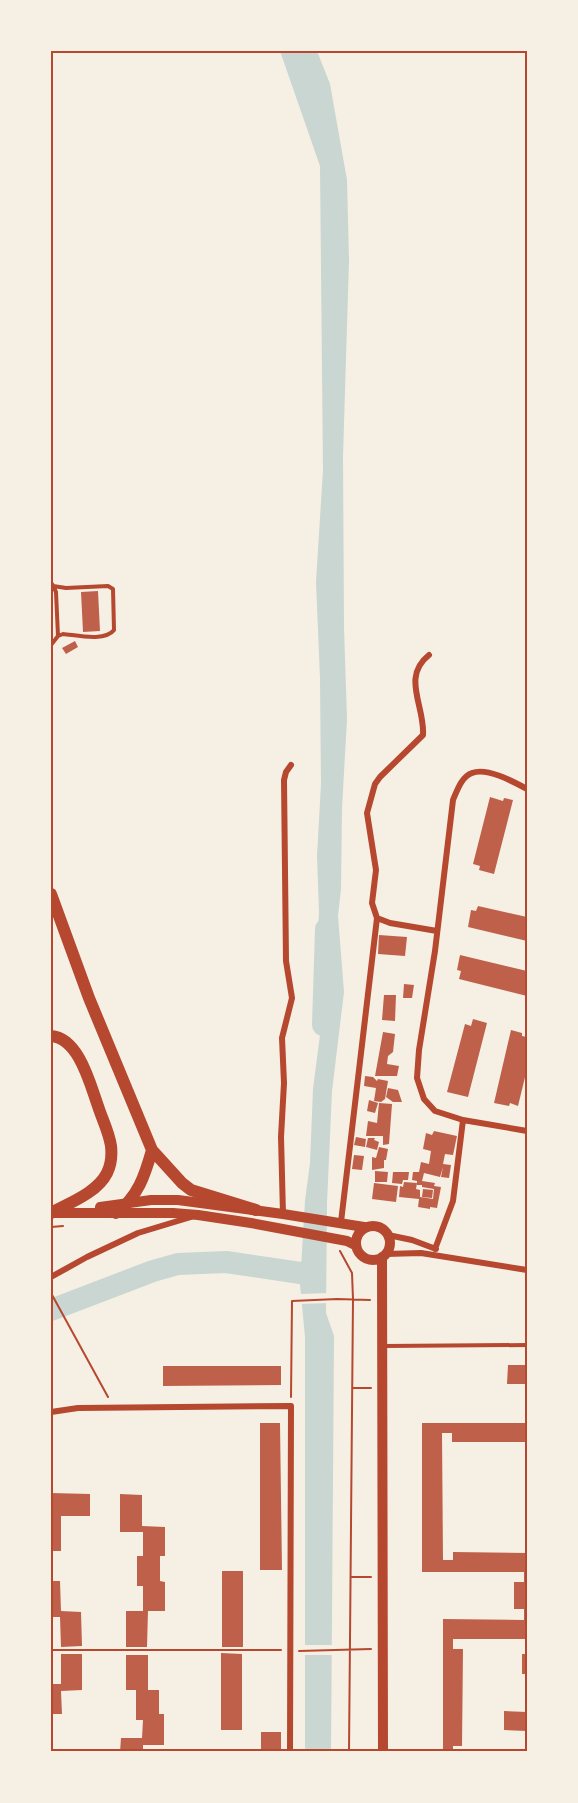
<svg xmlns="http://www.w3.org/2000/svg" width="578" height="1803" viewBox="0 0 578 1803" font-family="'PT Sans',sans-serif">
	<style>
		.water { fill: #c9d6d2 }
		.pier { fill: #f6efe4 }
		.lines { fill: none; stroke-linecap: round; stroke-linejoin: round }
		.river { stroke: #c9d6d2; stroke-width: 22 }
		.building { fill: #bf614a }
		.path { stroke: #b5482f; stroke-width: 2 }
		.service { stroke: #b5482f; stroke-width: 4 }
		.minor { stroke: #b5482f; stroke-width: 6 }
		.secondary { stroke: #b5482f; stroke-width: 10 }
		.trunk { stroke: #b5482f; stroke-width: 12 }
		.neatline { fill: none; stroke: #b5482f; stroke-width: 2 }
	</style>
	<rect width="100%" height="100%" fill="#f6efe4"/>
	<path class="water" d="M280 51H317L330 84 347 180 349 260 343 456 344 628 347 719 342 808 341 889 338 916 344 992 332 1091 327 1203 326 1313 334 1336 331 1752H305V1337L300 1284 305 1201 310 1163 313 1089 324 1004 325 958 317 951 319 912 317 856 321 784 320 678 316 582 323 470 320 166Z"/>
	<path class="pier" d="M329 1293V1303L300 1304 299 1294Z
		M302 1645H334V1655H302Z"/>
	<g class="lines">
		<path class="river" d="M323 1025 326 929
			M51 1310 153 1271 178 1264 226 1262 314 1275"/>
	</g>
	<path class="building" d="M98 591 100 631 83 632 81 592Z
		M75 641 78 647 66 654 62 648Z
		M490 797 503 801 504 798 513 800 494 874 479 870 480 866 473 864Z
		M478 906 527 917V941L468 927 471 910 476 911Z
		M379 935 407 937 405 956 378 954Z
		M460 955 527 971 525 979 527 980V996L459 979 461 971 457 970Z
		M404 984 414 985 412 998H403Z
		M384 995H396L395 1021 382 1020Z
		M473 1019 487 1023 468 1097 447 1092 465 1024 471 1026Z
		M511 1030 522 1033V1036L527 1037V1069L518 1106 510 1103 509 1106 494 1103Z
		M383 1032 395 1034 393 1052 388 1056 387 1064 399 1066 397 1076H375Z
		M365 1076 373 1077 377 1081 378 1079 388 1081 385 1099 381 1102 374 1101 376 1088 364 1086Z
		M388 1088 398 1090 402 1102H393L386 1097Z
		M369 1100 378 1103 375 1113 367 1111Z
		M379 1103 392 1104 389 1144 383 1145V1136H366L368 1121 377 1123Z
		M434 1131 457 1136 453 1155 445 1154 443 1164 451 1165 449 1178 441 1177 443 1167 440 1177 424 1173 422 1181 435 1183 434 1186 441 1187 437 1208 430 1207V1209L418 1207 419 1199 399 1197 400 1186 403 1187 404 1182 417 1183 416 1189 420 1190V1197L433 1199 434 1189 422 1187V1185H417V1181L412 1180 413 1172H419L421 1162 429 1164 431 1151 423 1149 426 1133 432 1135Z
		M356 1137 366 1139 365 1147 354 1145Z
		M368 1138H375L374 1140 379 1142 377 1150 366 1147Z
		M379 1147 388 1149 386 1160H384V1168L372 1170V1157L376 1158Z
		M354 1155 364 1156 362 1170 352 1169Z
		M375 1171 388 1172 387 1182H375Z
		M393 1172H409L408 1180H403L402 1184 392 1183Z
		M374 1183 398 1186 396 1202 372 1199Z
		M423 1189 433 1190 432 1198 422 1197Z
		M508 1365H527V1384H507Z
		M163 1366H281V1385L163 1386Z
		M260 1423H280L282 1570H260Z
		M422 1423H527V1442H452V1433H442L443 1560H453V1552L527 1553V1639H453V1649H463L462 1746H453V1752H443V1619L524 1620V1609H514V1582H524V1572H422Z
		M51 1493 90 1494V1516H61V1551H51Z
		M120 1494 142 1495V1526L165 1527V1556H160V1581L165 1582V1611H148L147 1647H126V1611H143V1586H137V1556H143V1532H120Z
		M222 1571H243V1647H222Z
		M51 1581H60L61 1611 81 1612 82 1646 61 1647 60 1617H51Z
		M221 1653 242 1654V1730H221Z
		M61 1654H82V1690L61 1691 62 1714H51V1684H61Z
		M522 1654H527V1674H522Z
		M126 1655H148V1690H159V1714H164V1745H143V1752H120L121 1738H142L143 1720H136V1690H126Z
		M504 1711 527 1712V1731L504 1730Z
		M261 1732H281V1752H261Z"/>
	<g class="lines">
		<path class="path" d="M51 1227 63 1226
			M340 1251 352 1273 353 1299 349 1752
			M51 1293 108 1397
			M353 1388H371
			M291 1397 292 1301 337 1299 370 1300
			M351 1577H371
			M51 1650H281
			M299 1651 371 1649"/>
		<path class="service" d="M53 586 66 588 108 586 113 589 114 630C105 642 76 635 63 634L58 636
			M51 645 58 636 56 592 52 584
			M384 1346 527 1345"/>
		<path class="minor" d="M429 655C401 677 425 706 423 735L380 777 375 784 367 813 376 870 372 903 377 918 390 923 437 931
			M527 789C514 782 487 767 472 773 461 777 457 791 453 800L435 951 419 1050 417 1078 424 1099 435 1111 463 1120 527 1131
			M283 1214 281 1137 284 1083 282 1038 292 998 286 961 284 780 286 772 291 765
			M341 1222 377 918
			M388 1235 412 1240 436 1249
			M435 1249 453 1201 463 1120
			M386 1254 421 1253 527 1270
			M51 1277 87 1257 138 1233 191 1217
			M51 1412 78 1408 291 1406 290 1752"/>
		<path class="secondary" d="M100 1207 151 1200H178L283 1214 364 1227
			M53 1213H173L198 1215 251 1223 347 1241 355 1245
			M356 1243a17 17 0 1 1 34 0a17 17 0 1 1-34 0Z
			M382 1257 383 1752"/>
		<path class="trunk" d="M51 894 89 998 152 1150 182 1183 191 1190 256 1210
			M51 1036C79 1038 90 1084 98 1106 102 1119 109 1132 111 1146 112 1155 111 1165 107 1173 97 1193 69 1203 51 1213
			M116 1213C138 1197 145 1175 152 1150"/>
	</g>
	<rect width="578" height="1803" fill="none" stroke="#f6efe4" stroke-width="105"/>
	<rect x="52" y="52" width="474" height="1698" class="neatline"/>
</svg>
